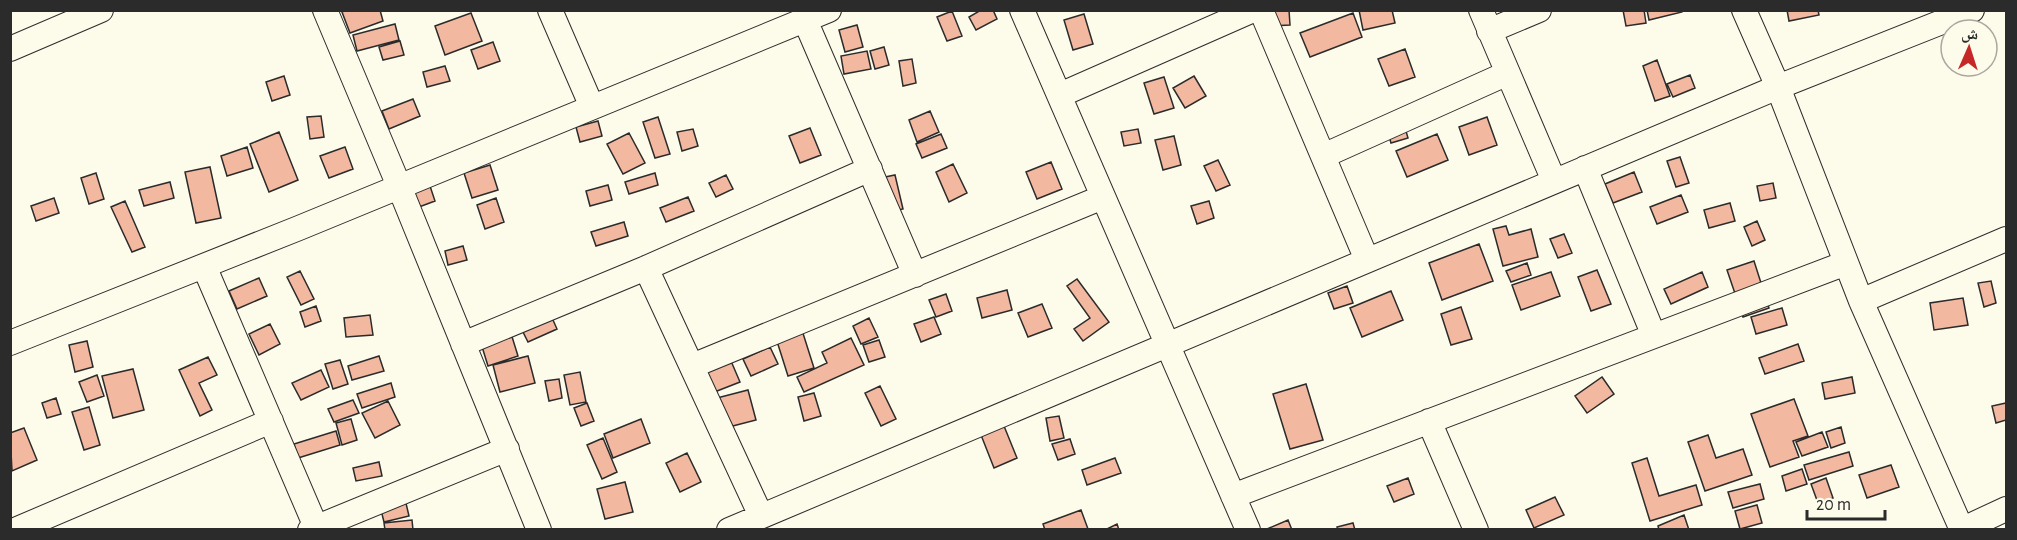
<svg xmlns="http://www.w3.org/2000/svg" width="2017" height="540" viewBox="0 0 2017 540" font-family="'Alegreya Sans','Noto Naskh Arabic',sans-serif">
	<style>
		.building { fill: #f2b8a0; stroke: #2b2b2b; stroke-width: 1.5 }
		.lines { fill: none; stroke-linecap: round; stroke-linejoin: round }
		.street-casing { stroke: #2b2b2b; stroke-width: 26 }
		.street { stroke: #fdfbea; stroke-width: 24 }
	</style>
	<rect width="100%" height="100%" fill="#fdfbea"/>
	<path class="building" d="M346 10H380L383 21 350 33 342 12Z
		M981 10H993L997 19 976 30 969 17Z
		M1269 10H1289L1290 25 1271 26Z
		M1359 10H1392L1395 23 1363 30Z
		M1623 10H1644L1646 23 1626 26Z
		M1647 10H1682V12L1649 20Z
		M1787 10H1818L1819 15 1789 21Z
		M952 11 962 36 947 41 937 17Z
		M471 13 482 41 445 55 435 26Z
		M1353 13 1362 37 1310 57 1300 33Z
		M1084 14 1093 44 1073 50 1064 20Z
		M395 24 399 40 357 51 353 35Z
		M857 25 863 47 845 52 839 30Z
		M400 41 404 55 383 60 379 47Z
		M493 42 500 61 478 69 471 50Z
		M884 47 889 65 875 69 870 51Z
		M1405 49 1415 77 1389 86 1378 59Z
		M867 51 871 69 844 74 841 56Z
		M912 59 916 83 903 86 899 61Z
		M1657 60 1670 96 1655 101 1643 66Z
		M445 66 450 81 427 87 423 72Z
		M1690 75 1695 88 1673 97 1667 84Z
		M284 76 290 95 272 101 266 82Z
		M1194 76 1206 96 1185 108 1173 88Z
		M1164 77 1174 108 1154 114 1144 83Z
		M413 99 420 116 389 129 382 111Z
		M930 111 939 132 917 142 909 120Z
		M1401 114 1408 138 1391 143 1384 119Z
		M321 116 324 137 310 139 307 117Z
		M658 117 670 154 655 158 643 122Z
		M1487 117 1497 145 1469 155 1459 127Z
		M598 121 602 136 580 142 576 127Z
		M810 128 821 155 800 163 789 136Z
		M693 129 698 146 682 151 677 132Z
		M1138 129 1141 143 1124 146 1121 132Z
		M279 132 298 180 269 192 250 144Z
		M629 133 645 163 623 174 607 144Z
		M941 134 947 148 922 158 916 144Z
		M1437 134 1448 160 1407 177 1396 151Z
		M1174 136 1181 165 1163 170 1155 140Z
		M247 147 253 168 227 176 221 156Z
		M345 147 353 169 329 178 320 156Z
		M1680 157 1689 183 1676 187 1667 161Z
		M1218 160 1230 185 1216 191 1204 166Z
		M1051 162 1062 189 1037 199 1026 172Z
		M953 164 967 193 949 202 936 172Z
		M490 165 498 190 472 198 464 173Z
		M210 167 221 218 196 223 185 172Z
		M1634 172 1642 192 1613 203 1605 184Z
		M96 173 104 199 89 204 81 178Z
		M655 173 658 185 629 194 625 182Z
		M426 174 435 201 419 207 410 179Z
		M726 175 733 189 716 197 709 183Z
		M895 175 903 209 888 212 880 178Z
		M170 182 174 198 144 206 139 190Z
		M1773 183 1776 198 1760 201 1757 186Z
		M608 185 612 200 590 206 586 191Z
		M1681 195 1688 212 1657 224 1650 207Z
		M688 197 694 211 666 222 660 208Z
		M54 198 59 213 36 221 31 206Z
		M496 198 504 222 485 229 477 205Z
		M125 201 145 247 132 252 111 207Z
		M1209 201 1214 218 1197 224 1191 206Z
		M1730 203 1735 221 1709 228 1704 210Z
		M1757 221 1765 240 1752 246 1744 227Z
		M624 222 628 236 596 246 591 232Z
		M1506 226 1509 235 1531 229 1538 257 1503 266 1493 229Z
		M1564 234 1572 253 1558 258 1550 239Z
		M1479 244 1493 281 1442 300 1429 263Z
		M463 246 467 260 448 265 445 251Z
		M1754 261 1769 308 1743 317 1727 270Z
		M1527 263 1531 275 1511 282 1506 271Z
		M1597 270 1611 304 1591 311 1578 277Z
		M300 271 314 299 301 305 287 277Z
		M1551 272 1560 296 1521 310 1512 285Z
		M1702 272 1708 287 1671 304 1664 289Z
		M259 278 267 296 237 309 229 291Z
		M1077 279 1109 322 1083 341 1074 329 1090 318 1067 286Z
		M1991 281 1996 303 1984 307 1978 283Z
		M1347 286 1353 303 1334 309 1328 293Z
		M1007 290 1012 310 982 318 977 298Z
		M1391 291 1403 320 1362 337 1350 308Z
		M946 294 952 311 936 317 929 300Z
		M1963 298 1968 325 1934 330 1930 303Z
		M1042 304 1052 328 1028 337 1018 313Z
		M316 306 321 321 305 327 300 312Z
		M1461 307 1472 339 1451 345 1441 314Z
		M1782 308 1787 325 1756 334 1751 317Z
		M549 311 557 329 528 342 519 324Z
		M370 315 373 335 346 337 344 318Z
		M934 317 941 334 921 342 914 324Z
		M869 318 878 337 861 344 853 326Z
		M270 324 280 344 259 355 249 334Z
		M509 327 518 356 488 366 479 337Z
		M801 327 814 368 788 376 775 335Z
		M851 338 864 365 804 392 797 377 827 363 822 352Z
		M879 340 885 357 869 362 863 345Z
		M87 341 93 367 75 372 69 345Z
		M1798 344 1804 361 1765 374 1759 358Z
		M770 347 778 364 751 376 743 359Z
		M728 354 740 382 712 393 701 364Z
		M379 356 384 371 352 380 348 366Z
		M528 356 535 383 500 392 493 365Z
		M208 357 217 375 199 383 212 410 200 416 179 370Z
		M340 360 348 384 333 389 325 364Z
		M133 369 144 410 113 418 102 376Z
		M321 370 329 387 301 400 292 383Z
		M580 372 586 402 570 405 564 375Z
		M97 375 104 396 87 402 79 382Z
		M1602 377 1614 394 1587 413 1575 396Z
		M1852 377 1855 393 1825 399 1822 383Z
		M559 379 562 398 549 401 545 381Z
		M391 383 395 397 362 408 357 394Z
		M1306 384 1323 440 1290 449 1273 394Z
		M880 386 896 419 881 426 865 393Z
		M748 390 756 420 721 429 713 399Z
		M814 393 821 416 804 421 798 397Z
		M56 398 61 414 47 418 42 403Z
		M1794 399 1808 436 1793 441 1799 457 1770 467 1751 414Z
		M353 400 359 413 334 422 328 409Z
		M388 401 400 425 375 438 362 413Z
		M587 403 594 421 581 426 574 408Z
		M2006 403V420L1996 423 1992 406Z
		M89 407 100 445 84 450 72 412Z
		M1059 416 1064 438 1050 441 1046 418Z
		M351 419 357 440 342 445 336 423Z
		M641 419 650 443 613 458 604 434Z
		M1004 426 1017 458 994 468 981 435Z
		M1841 427 1845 443 1831 448 1826 432Z
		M24 428 37 460 12 471 10 433Z
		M336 431 340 445 298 458 294 444Z
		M1822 432 1828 447 1802 456 1796 442Z
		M1708 435 1716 458 1743 449 1752 475 1705 491 1688 442Z
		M603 438 617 472 602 479 587 445Z
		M1070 439 1075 454 1058 460 1052 444Z
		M1849 452 1853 466 1809 480 1804 465Z
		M687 453 701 482 680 492 666 463Z
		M1115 458 1121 473 1087 485 1082 470Z
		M1647 458 1659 496 1696 485 1702 505 1650 521 1632 463Z
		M379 462 382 476 356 481 353 468Z
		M1891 465 1899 487 1867 498 1859 475Z
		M1802 469 1807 484 1786 491 1782 476Z
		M1408 478 1414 494 1394 502 1387 486Z
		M1826 478 1833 498 1818 503 1811 484Z
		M625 482 633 512 605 519 597 489Z
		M1760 484 1764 499 1733 508 1728 492Z
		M1555 497 1564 515 1534 528 1526 510Z
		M405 499 409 516 384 522 380 506Z
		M1757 505 1762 523 1740 529 1735 511Z
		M1081 510 1088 529 1045 530 1043 524Z
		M1684 515 1689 530H1659L1658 526Z
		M412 520 413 530H385L384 523Z
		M1288 520 1292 530H1267V529Z
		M1353 523 1355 530H1338L1337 527Z
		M1117 524 1119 530H1105Z"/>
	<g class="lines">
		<g class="street-casing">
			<path id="street" d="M325 10 399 186 539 530
				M550 10 592 107
				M1022 10 1248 530
				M1261 10 1367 260
				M1481 10 1554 181
				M1744 10 1778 87 1861 301 1962 530
				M805 20 915 275
				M1489 31 1539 10
				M10 49 101 10
				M1060 95 1253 10
				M1323 156 1508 73
				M1585 168 1654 336
				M204 266 316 527
				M646 268 761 516
				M1861 301 2006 239
				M10 343 299 228 829 10
				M463 344 646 268 870 169
				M692 366 1103 197
				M1429 421 1476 530
				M1233 496 1846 263
				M15 530 271 421
				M310 530 507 449
				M729 530 1778 87 1972 10
				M1961 530 2006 509"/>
		</g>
		<use href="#street" class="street"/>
	</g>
	<rect width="2017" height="540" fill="none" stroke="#2b2b2b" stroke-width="24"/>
	<g transform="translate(1969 48) rotate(3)"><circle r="28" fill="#fdfbea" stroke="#a9a89e" stroke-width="1.5"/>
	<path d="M0-4.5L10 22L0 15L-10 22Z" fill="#c62828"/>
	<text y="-9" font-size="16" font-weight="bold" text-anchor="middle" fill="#2b2b2b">ش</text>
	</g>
	<path d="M1807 510v9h78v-9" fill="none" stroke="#2b2b2b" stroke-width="3"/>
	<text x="1816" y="510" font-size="18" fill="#2b2b2b" stroke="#fdfbea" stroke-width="4.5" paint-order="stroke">20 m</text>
</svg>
